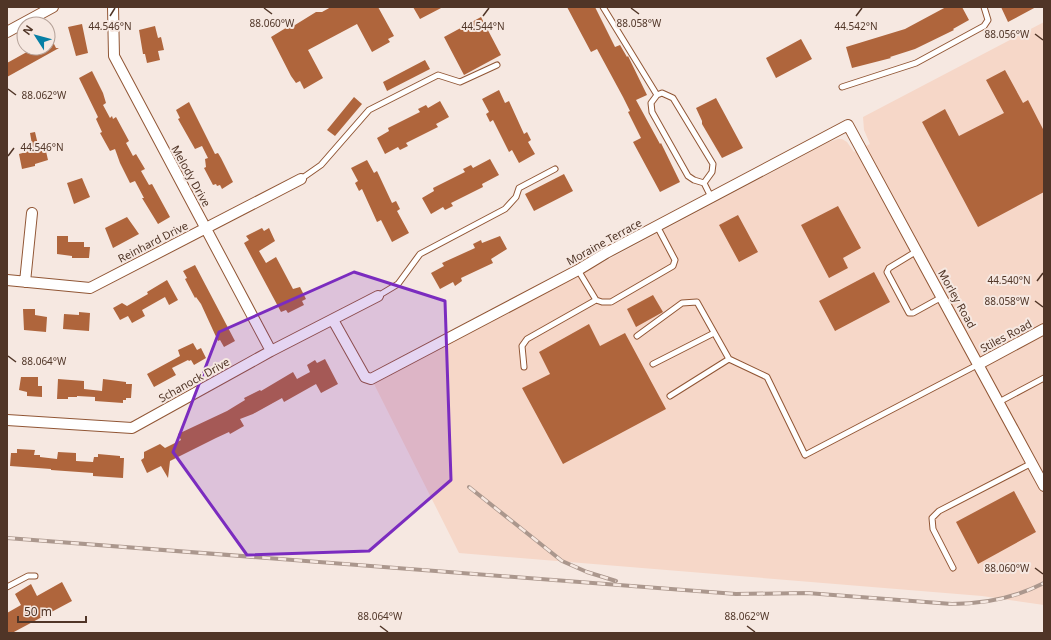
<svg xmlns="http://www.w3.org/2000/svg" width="1051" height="640" viewBox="0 0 1051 640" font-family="'Noto Sans',sans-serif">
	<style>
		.built { fill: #f6d7c8 }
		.building { fill: #af653c }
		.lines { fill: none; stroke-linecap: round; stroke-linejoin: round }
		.service-casing { stroke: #915635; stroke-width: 7 }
		.minor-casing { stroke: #915635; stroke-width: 12 }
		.service { stroke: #fff; stroke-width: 5 }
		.minor { stroke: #fff; stroke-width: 10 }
		.rail-casing { stroke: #ab978d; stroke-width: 4 }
		.rail { stroke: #f6e8e1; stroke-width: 2.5; stroke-dasharray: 8; stroke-linecap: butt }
		.marked { fill: #7b2cbf; fill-opacity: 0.2; stroke: #7b2cbf; stroke-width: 3; stroke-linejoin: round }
		.ticks { fill: none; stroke: #503527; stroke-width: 1.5 }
		.labels { text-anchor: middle; stroke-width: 4; stroke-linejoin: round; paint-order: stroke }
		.street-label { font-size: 11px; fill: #503527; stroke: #f6e8e1 }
		.ticks-label { font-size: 10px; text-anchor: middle; fill: #503527; stroke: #f6e8e1; stroke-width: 4; stroke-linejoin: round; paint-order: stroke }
	</style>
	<rect width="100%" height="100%" fill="#f6e8e1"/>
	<path class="built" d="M1044 22V605L982 596 459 553 374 384 829 142 838 139H842L847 142 854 152 870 144 864 130 863 117Z"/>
	<path class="building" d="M331 7H378L394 36 388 39 390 42 372 52 357 24 308 50 323 78 304 89 300 81 296 83 291 76 271 37 294 23 295 25 316 12H322Z
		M413 7H443L420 19Z
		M567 7H595L615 47 620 45 627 57 628 56 647 95 636 100 660 144 661 143 680 182 660 192 633 142 641 138 628 112 630 111 623 97 597 49 591 52Z
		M946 7H962L969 20 953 29 954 30 915 49 890 57 891 58 852 68 846 47 905 29Z
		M1001 7H1036L1008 22Z
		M481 17 501 55 464 75 444 37Z
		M82 24 88 53 76 56 68 27Z
		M155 26 158 38 161 37 164 50 158 51 160 60 147 63 145 54H143L139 30Z
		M48 32 56 48H59L7 77V63L34 48H48Z
		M801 39 812 59 776 78 766 58Z
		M425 60 430 69 387 91 383 82Z
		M1005 70 1023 103 1028 100 1044 131V192L978 227 922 122 945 109 959 136 1004 113 986 80Z
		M92 71 103 93 106 103 103 105 110 118 112 116 113 119 116 117 129 141 126 143 133 156 136 154 145 169 141 171 149 185 152 184 170 217 158 224 142 198H144L135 181 130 183 120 163 115 149 110 151 100 133 102 132 96 119 98 117 79 78Z
		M499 90 505 103 509 101 524 134 527 132 531 140 528 142 535 154 519 163 512 150 509 152 493 120 490 122 486 114 489 112 482 99Z
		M354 97 362 104 335 136 327 130Z
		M716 98 743 148 722 158 702 124V121L696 108Z
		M440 101 449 117 436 124 438 127 406 143 408 146 400 150 398 147 385 154 377 138 389 131 388 128 420 112 418 109 426 105 428 108Z
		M189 102 215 154 218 153 221 158 233 182 222 189 220 185 217 186 216 184 213 185 204 168 206 167 205 159 208 158 202 146 195 149 178 119 180 118 176 110Z
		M35 132 39 149 45 147 48 160 35 164V166L22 169 19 154 33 150 30 133Z
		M490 159 499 175 482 184 483 187 451 203 453 206 445 210 443 207 431 214 422 198 434 191 433 188 465 172 463 169 471 165 473 168Z
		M367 160 374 173 377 171 392 203 396 201 400 209 397 211 409 233 392 242 381 220 377 222 362 189 359 191 355 183 358 181 351 168Z
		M564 174 573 191 534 211 525 194Z
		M82 178 90 197 74 204 67 183Z
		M838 206 861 248 843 258 848 268 829 278 801 225Z
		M738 215 758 252 739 262 719 225Z
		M127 217 139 234 113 248 105 228Z
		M262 228 264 231 269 228 275 241 259 251 266 263 276 257 293 289 300 287 306 299 302 301 304 305 288 313 286 310 281 312 244 243 249 240 246 236Z
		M57 236H68V242H84V247H90L89 258H72V256L57 254Z
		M500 236 507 249 491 259 493 263 461 278 462 281 455 286 453 282 440 289 431 273 444 266 442 263 475 248 473 244 481 240 482 243Z
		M195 265 235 341 224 347 220 340 218 341 201 304 196 297 195 298 185 279 187 278 183 271Z
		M874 272 890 302 835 331 819 301Z
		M167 280 178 300 169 305 165 297 142 310 145 316 132 323 128 316 120 320 113 308 122 303 127 306 148 294 147 292Z
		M653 295 663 312 636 327 627 309Z
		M23 309H35V315L47 317 46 332 24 330Z
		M79 312 90 313 89 331 63 329 64 314 79 315Z
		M589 324 600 346 625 333 666 409 563 464 522 388 550 374 539 352Z
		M193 343 197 350 201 348 206 358 194 365 191 360 189 361 188 360 172 368 176 375 154 387 147 374 180 356 178 350Z
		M325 359 338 384 321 393 316 384 284 402 282 398 253 414 240 419 244 426 230 434 229 432 216 438 170 461 168 478 161 466 147 473 141 460 144 458V452L160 444 165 448 181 440 178 434 227 411 245 400 244 398 260 390 261 391 293 372 297 379 310 372 307 365 315 360 317 363Z
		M21 377H38V386H42V397L27 396V392L19 390Z
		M58 379 84 381V389L102 391 103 379 126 382V384H132L131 398H126V400H123V403L95 401V397L77 396V397H68V399H57Z
		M17 449 35 450 34 455H40V457L57 459 58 452 76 453V461L93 462 94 457H98V454L120 456V458H124L123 478 93 476V473L51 470V469L10 466 11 453H17Z
		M1014 491 1036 532 978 564 956 522Z
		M62 582 72 601 12 633H7V613L21 605 15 594 31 584 37 596Z"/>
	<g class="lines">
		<g class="service-casing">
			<path id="service" d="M603 7 657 95
				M842 87 916 63 984 26 988 20 984 7
				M301 179 321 165 369 110 438 75 460 82 497 65
				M704 183 712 172 713 164 673 98 662 93 657 95 651 103 652 112 688 176 694 180 704 183 711 197
				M917 251 889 268 887 272 909 313H913L942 297
				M378 296 398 284 420 254 505 209 516 197 519 188 555 169
				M596 300 602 302H611L673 266 675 260 657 226
				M637 336 682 303 697 302 729 359 767 377 805 455 979 364
				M653 364 714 333
				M524 367 522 346 527 339 596 300 578 270
				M670 396 729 359
				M999 402 1044 378
				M953 568 933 529 932 518 939 511 1032 463
				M7 587 28 576H35"/>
		</g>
		<g class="minor-casing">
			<path id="minor" d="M113 7 114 56 271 351
				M7 32 53 7
				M7 280 90 288 301 179
				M25 282 32 213
				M333 320 365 377 371 379 578 270 606 253 848 125 1044 486
				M979 364 1044 329
				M7 420 132 428 271 351 378 296"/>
		</g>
		<use href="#service" class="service"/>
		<use href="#minor" class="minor"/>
		<g class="rail-casing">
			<path id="rail" d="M469 487 562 561 587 572 616 581
				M7 538 736 594 807 593 952 604C985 604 1015 598 1044 583"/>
		</g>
		<use href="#rail" class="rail"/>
	</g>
	<path class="marked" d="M354 272 445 301 451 480 369 551 247 555 173 452 219 332Z"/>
	<path class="ticks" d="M264 8 272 14M631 8 639 14M110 16 115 8M483 16 489 8M856 16 862 8M1035 34 1043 40M8 89 16 95M8 156 14 148M1037 281 1043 273M1035 301 1043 307M8 356 16 362M1035 568 1043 574M380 626 388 632M747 626 755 632"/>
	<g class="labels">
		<g class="street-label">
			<text transform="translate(191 176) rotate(61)" y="4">Melody Drive</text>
			<text transform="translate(153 242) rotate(-27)" y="4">Reinhard Drive</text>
			<text transform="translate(604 242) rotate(-29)" y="4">Moraine Terrace</text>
			<text transform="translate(957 299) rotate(61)" y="4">Morley Road</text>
			<text transform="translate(1006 336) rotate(-28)" y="4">Stiles Road</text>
			<text transform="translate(194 380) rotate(-29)" y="4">Schanock Drive</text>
		</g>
	</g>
	<g class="ticks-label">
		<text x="272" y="27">88.060°W</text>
		<text x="639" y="27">88.058°W</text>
		<text x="110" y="30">44.546°N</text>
		<text x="483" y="30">44.544°N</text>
		<text x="856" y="30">44.542°N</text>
		<text x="1007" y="38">88.056°W</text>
		<text x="44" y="99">88.062°W</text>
		<text x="42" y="151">44.546°N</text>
		<text x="1009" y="284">44.540°N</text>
		<text x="1007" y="305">88.058°W</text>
		<text x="44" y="365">88.064°W</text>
		<text x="1007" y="572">88.060°W</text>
		<text x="380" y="620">88.064°W</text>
		<text x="747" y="620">88.062°W</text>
	</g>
	<rect width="1051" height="640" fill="none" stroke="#503527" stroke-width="16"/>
	<g transform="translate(36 36) rotate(306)"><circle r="19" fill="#f6e8e1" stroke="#b4a097"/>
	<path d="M0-3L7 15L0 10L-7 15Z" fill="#067fa5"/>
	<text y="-6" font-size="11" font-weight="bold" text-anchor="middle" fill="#503527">N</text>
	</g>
	<path d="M18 616v6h68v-6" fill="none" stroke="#503527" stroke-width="2"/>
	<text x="24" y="616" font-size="12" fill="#503527" stroke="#f6e8e1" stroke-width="3" paint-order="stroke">50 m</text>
</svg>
